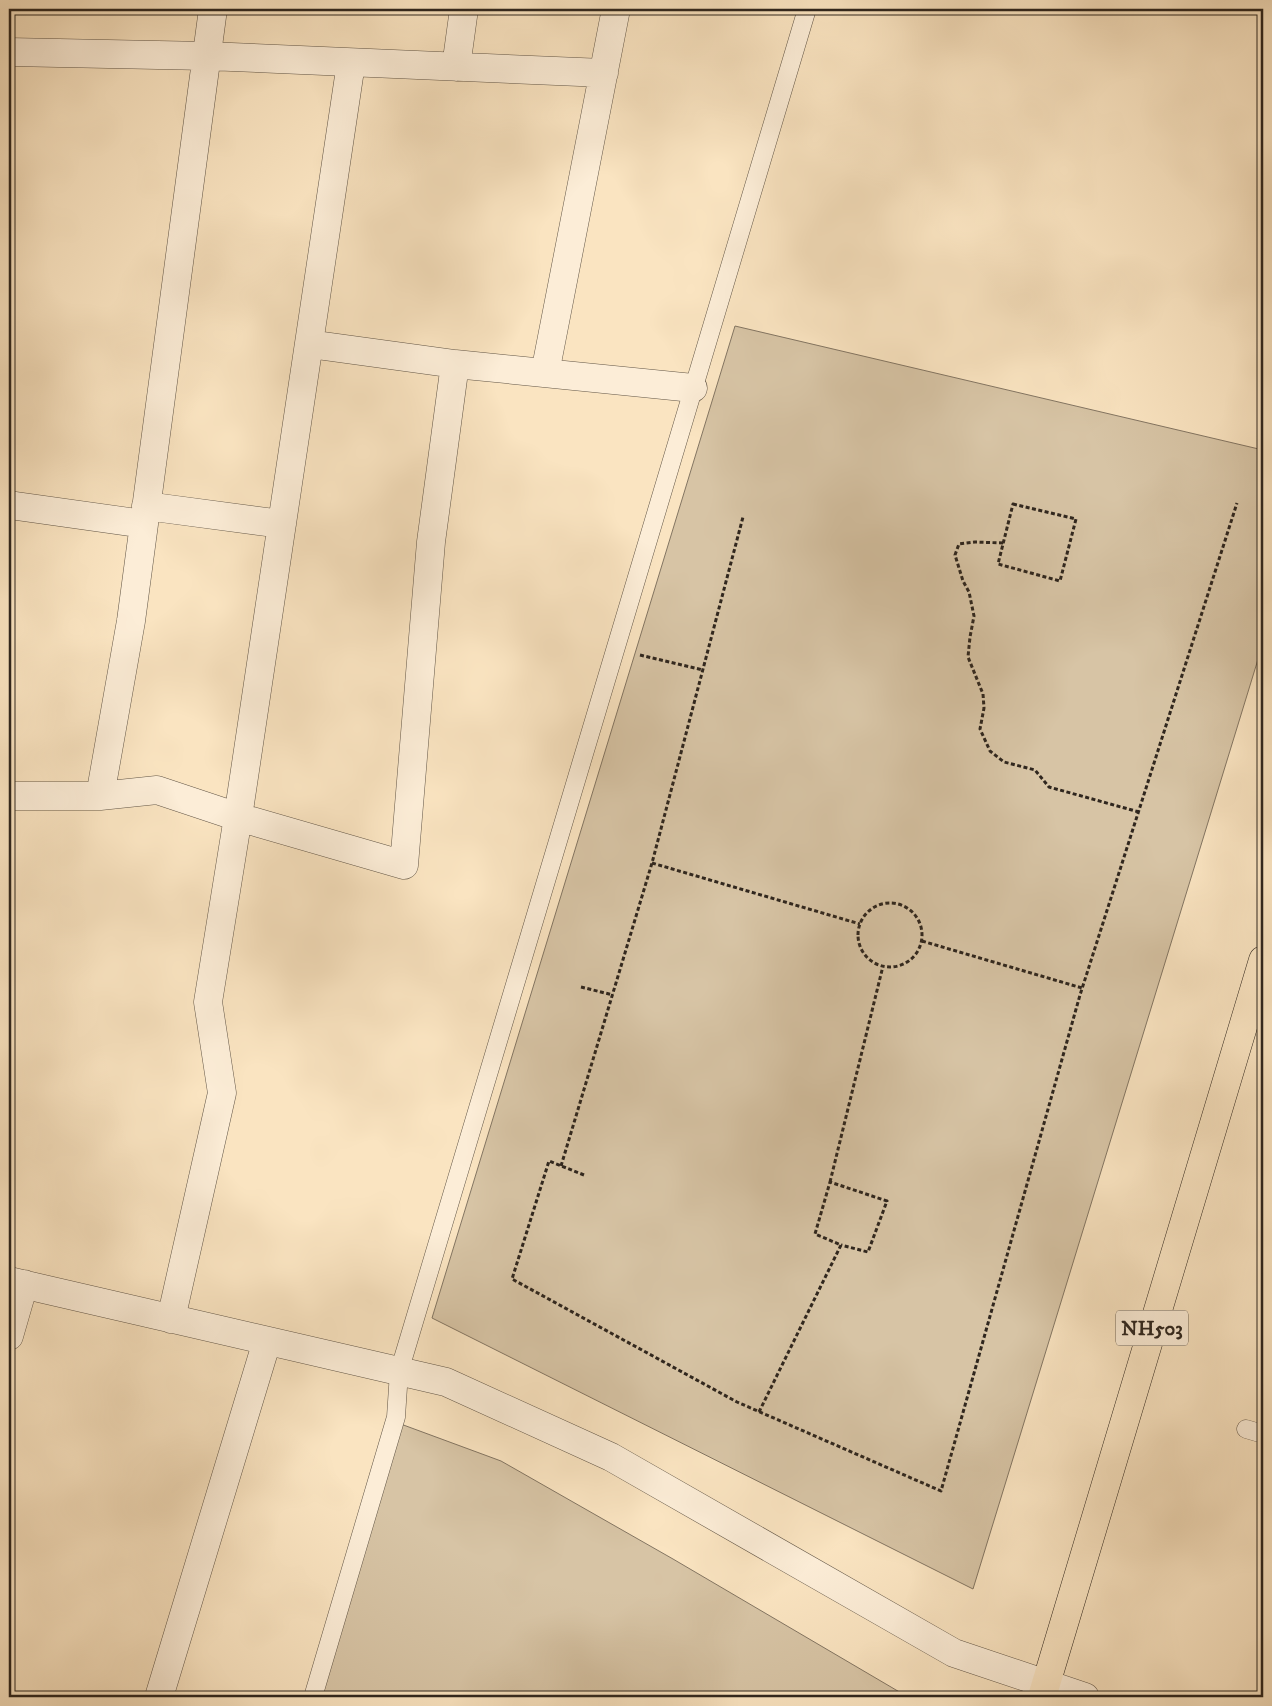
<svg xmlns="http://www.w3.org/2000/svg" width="1272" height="1706" viewBox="0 0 1272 1706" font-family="'IM FELL DW Pica',serif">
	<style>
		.green { fill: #d7c4a5; stroke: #837562 }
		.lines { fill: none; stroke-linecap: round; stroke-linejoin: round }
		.service-casing { stroke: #625647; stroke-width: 19 }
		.minor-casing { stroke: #625647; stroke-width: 29 }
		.trunk-casing { stroke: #2f261e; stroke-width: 29 }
		.path { stroke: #2f261e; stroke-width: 3; stroke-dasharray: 4 2.5; stroke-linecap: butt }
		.service { stroke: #fcedd7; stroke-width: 18 }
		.minor { stroke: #fcedd7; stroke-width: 28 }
		.trunk { stroke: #fae4c1; stroke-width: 28 }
		.labels { text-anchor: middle; stroke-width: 4.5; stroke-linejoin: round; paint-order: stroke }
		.shield { fill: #fcedd7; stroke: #6c6256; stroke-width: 1 }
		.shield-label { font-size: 20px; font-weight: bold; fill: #2f261e }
	</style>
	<rect width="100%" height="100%" fill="#fae4c1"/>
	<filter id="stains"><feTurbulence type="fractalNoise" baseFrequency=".004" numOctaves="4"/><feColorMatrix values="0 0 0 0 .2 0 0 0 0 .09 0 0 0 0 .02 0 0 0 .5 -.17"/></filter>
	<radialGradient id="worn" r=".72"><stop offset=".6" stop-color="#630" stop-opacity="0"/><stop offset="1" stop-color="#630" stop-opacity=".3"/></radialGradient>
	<path class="green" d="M735 326 1263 450V643L973 1589 432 1318Z
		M398 1423 501 1461 673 1559 908 1697H311Z"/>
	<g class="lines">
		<g class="service-casing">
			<path id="service" d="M1246 1429 1263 1434
				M313 1697 396 1417 399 1372 807 9"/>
		</g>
		<g class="minor-casing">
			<path id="minor" d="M9 52 207 56 604 73
				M456 67 464 9
				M309 344 455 364 693 388
				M545 373 616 9
				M9 505 144 524
				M146 506 282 524
				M9 796H100L157 790 238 817 404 865 431 542 455 364
				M100 796 131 621 213 9
				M9 1281 446 1382 611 1457 954 1653 1085 1697
				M171 1319 222 1093 208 1002 238 817 351 63
				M9 1336 24 1284
				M159 1697 267 1341"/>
		</g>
		<g class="trunk-casing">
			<path id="trunk" d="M1042 1697 1263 960"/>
		</g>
		<path class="path" d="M1013 504 1076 519 1060 581 998 564Z
			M1003 543 975 542 959 544 955 555 963 581 969 592 974 616 970 637 968 657 983 694 984 708 980 729 990 751 1004 762 1035 770 1049 787 1139 812
			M640 655 703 670
			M652 863 860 924
			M858 935a32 32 0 1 1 64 0a32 32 0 1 1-64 0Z
			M922 941 1082 988
			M581 987 613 995
			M561 1166 652 863 743 517
			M584 1175 549 1161 512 1279 737 1402 941 1491 1080 995 1237 503
			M830 1182 883 966
			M759 1412 841 1245 815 1234 830 1182 887 1201 868 1252 841 1245"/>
		<use href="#service" class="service"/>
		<use href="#minor" class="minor"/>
		<use href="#trunk" class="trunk"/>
	</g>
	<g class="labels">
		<rect class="shield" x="1116" y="1310.5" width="72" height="35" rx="4"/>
		<g class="shield-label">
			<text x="1152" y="1335">NH503</text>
		</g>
	</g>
	<rect width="1272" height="1706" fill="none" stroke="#fae4c1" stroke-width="30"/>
	<rect x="10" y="10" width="1252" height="1686" fill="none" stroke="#2f261e" stroke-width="2.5"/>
	<rect x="15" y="15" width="1242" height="1676" fill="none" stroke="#2f261e"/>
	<rect width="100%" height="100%" filter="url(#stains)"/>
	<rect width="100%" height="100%" fill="url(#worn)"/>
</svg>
